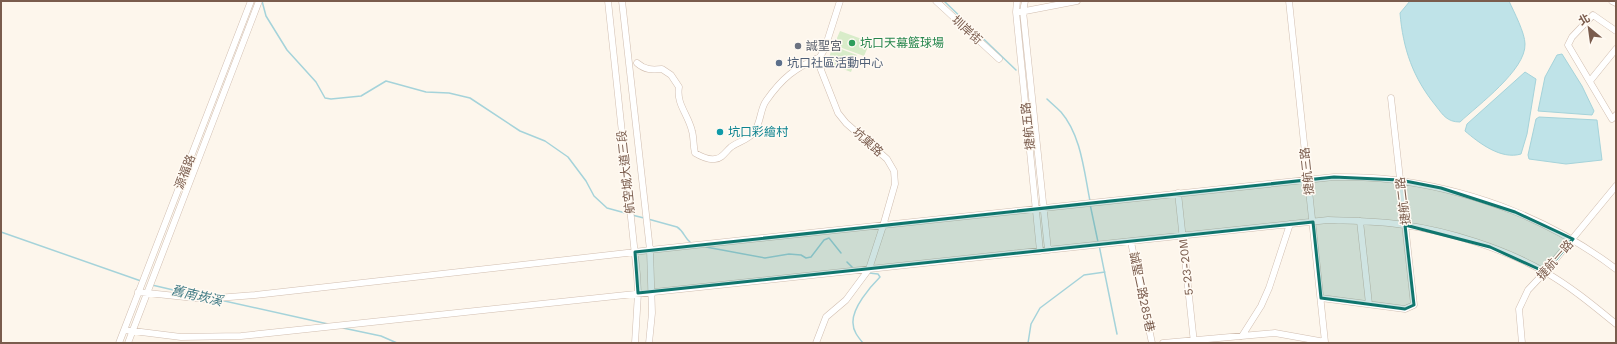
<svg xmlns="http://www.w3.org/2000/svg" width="1617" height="344" viewBox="0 0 1617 344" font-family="'Work Sans','Noto Sans TC',sans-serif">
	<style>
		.green { fill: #d8ecc9 }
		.water { fill: #bfe3e8; stroke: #a5d3da }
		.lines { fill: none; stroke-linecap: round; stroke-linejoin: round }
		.stream { stroke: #a5d3da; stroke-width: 1.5 }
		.minor-casing { stroke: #d1beb0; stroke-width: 7 }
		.minor { stroke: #fff; stroke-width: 6 }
		.marked { fill: #0f766e; fill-opacity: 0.2; stroke: #0f766e; stroke-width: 3; stroke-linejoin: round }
		.leisure-dot { fill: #2e9e5b; stroke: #fffaf3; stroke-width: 1.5 }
		.worship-dot { fill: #6b7280; stroke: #fffaf3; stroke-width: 1.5 }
		.service-dot { fill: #5c6f8a; stroke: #fffaf3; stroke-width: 1.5 }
		.culture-dot { fill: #0f9aa8; stroke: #fffaf3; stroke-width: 1.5 }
		.labels { text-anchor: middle; stroke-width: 3; stroke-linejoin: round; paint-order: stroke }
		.street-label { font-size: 12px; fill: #7a5c4d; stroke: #fffaf3 }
		.leisure-label { font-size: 12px; fill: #27864d; stroke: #fffaf3; text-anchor: start }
		.worship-label { font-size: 12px; fill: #5b616d; stroke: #fffaf3; text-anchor: start }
		.service-label { font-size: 12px; fill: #4e5e75; stroke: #fffaf3; text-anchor: start }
		.culture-label { font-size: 12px; fill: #0d838f; stroke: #fffaf3; text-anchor: start }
		.water-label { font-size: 13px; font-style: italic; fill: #437c86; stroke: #fffaf3 }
	</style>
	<rect width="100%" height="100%" fill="#fdf6ec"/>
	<path class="green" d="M840 31 870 42 864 56 834 45Z
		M833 46 857 55 851 72 827 63Z"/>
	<path class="water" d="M1410 1H1509C1514 12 1525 33 1525 44 1526 70 1478 105 1460 122 1447 122 1443 115 1436 106 1413 78 1403 49 1400 13Z
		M1562 54 1582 86 1594 111 1592 115 1538 111 1545 77 1557 55Z
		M1525 72 1536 79 1527 134 1521 154C1501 160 1479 143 1465 131L1467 124Z
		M1539 117 1597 120 1602 160 1566 164 1529 159 1528 155 1536 119Z"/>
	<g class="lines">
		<path class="stream" d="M262 1 266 16 287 50 316 82 325 98 331 99 361 96 386 81 426 92 449 93 470 98 520 131 545 141 568 157 586 181 594 196 607 208 629 214
			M944 1 1016 70
			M1047 99C1051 103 1056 107 1061 112 1081 135 1084 171 1090 201
			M1090 204 1098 242
			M632 215 644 218
			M648 219 677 227C684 231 684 238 691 243
			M1 232 141 281
			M1099 245 1117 334
			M706 247 765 258 789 254 801 255 806 258 811 257 824 240 829 238 841 253
			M847 262 853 268
			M152 285 199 296
			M220 300 328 324
			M343 328 381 336 397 343
			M863 343C858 337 853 331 853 323 852 308 870 287 880 277L878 274 869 273
			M1028 343 1031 324 1040 308 1084 275 1105 272"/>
		<g class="minor-casing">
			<path id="minor" d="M608 1 637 274 638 293 635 343
				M622 1 650 250 652 313 649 343
				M936 1 999 59
				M1017 1 1016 12 1040 251
				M1025 1 1023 11 1048 250
				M1612 1 1616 3
				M1020 12 1077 1
				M1616 31 1593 15 1572 37 1568 45 1612 119 1616 115
				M637 63C645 70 652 70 662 69L671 75 679 87C676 104 688 114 692 131 694 138 693 145 695 153 700 156 708 160 715 159 722 159 726 151 731 147 739 141 749 140 754 132 761 123 760 109 766 101 782 78 795 68 820 57
				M1590 81 1616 49
				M1178 193 1194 343
				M1360 221 1369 304
				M1131 242 1152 343
				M138 292 204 299 255 295 627 253 650 250 1334 177C1356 177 1378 177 1401 181 1478 192 1553 221 1616 269
				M1321 298 1405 309 1414 305 1391 98
				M125 330 181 337 241 336 1328 220C1353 221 1379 221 1404 225 1449 231 1505 249 1545 272 1570 286 1594 306 1616 324
				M1242 336 1261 306 1269 288 1290 224
				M119 343 251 1
				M128 343 259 1
				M816 343 826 317 846 300 869 269 883 226 895 184 894 171 887 159 846 123 838 113 821 70 820 57 825 48 840 1
				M1163 343 1275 333 1325 342 1289 1
				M1522 343 1519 309 1528 290 1545 272 1616 186"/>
		</g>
		<use href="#minor" class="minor"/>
	</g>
	<path class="marked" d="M1334 177 1400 180 1441 188 1515 212 1573 239 1545 272 1490 247 1405 225 1414 305 1405 309 1321 298 1313 222 638 293 635 252Z"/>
	<circle class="leisure-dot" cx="852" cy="43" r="4"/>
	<circle class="worship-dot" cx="798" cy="46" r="4"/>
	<circle class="service-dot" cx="779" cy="63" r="4"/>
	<circle class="culture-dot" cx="720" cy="132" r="4"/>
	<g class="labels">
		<g class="street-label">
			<text transform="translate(967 30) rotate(42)" y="4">圳岸街</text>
			<text transform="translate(1028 126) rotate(-96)" y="4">捷航五路</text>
			<text transform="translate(868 142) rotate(42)" y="4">坑菓路</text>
			<text transform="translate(1307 171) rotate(-96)" y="4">捷航三路</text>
			<text transform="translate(185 172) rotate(-69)" y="4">源福路</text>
			<text transform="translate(626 172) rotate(-96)" y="4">航空城大道三段</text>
			<text transform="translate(1403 201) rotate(-97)" y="4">捷航二路</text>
			<text transform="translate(1555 260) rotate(-49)" y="4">捷航一路</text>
			<text transform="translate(1186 267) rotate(-96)" y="4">5-23-20M</text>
			<text transform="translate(1142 292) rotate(78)" y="4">誠聖二路285巷</text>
		</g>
		<g class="leisure-label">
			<text x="860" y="47">坑口天幕籃球場</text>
		</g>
		<g class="worship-label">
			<text x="806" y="50">誠聖宮</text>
		</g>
		<g class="service-label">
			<text x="787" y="67">坑口社區活動中心</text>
		</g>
		<g class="culture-label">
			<text x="728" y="136">坑口彩繪村</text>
		</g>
		<g class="water-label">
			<text transform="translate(197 295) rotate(13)" y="5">舊南崁溪</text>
		</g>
	</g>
	<rect width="1617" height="344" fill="none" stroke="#7a5c4d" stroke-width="4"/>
	<g transform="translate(1589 28) rotate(331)" stroke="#fffaf3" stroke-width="3" paint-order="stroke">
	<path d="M0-3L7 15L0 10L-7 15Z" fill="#7a5c4d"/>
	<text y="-6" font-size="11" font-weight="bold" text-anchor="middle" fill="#7a5c4d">北</text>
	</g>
</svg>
